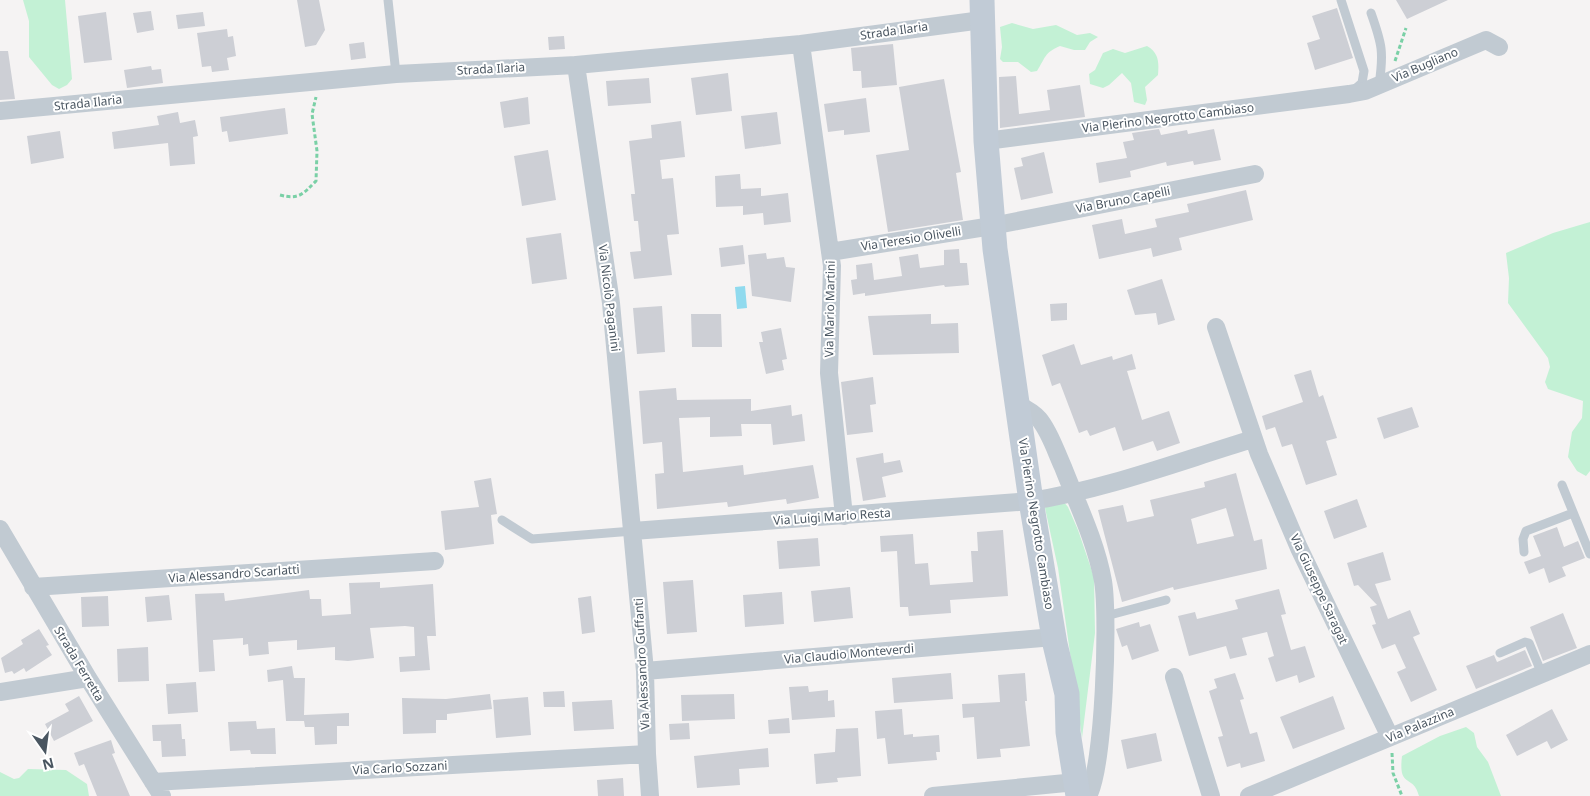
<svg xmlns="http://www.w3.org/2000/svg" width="1590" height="796" viewBox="0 0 1590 796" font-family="'Noto Sans',sans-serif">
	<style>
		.green { fill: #c3f1d5 }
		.water { fill: #90daee }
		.building { fill: #cdcfd5; fill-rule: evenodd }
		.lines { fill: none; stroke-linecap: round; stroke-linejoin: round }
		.path { stroke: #7ad0a6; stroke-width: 3; stroke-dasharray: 4 2.5; stroke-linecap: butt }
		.lane { stroke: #c1cad2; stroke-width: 9 }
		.street { stroke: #c1cad2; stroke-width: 18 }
		.secondary { stroke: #c1cbd6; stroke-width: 25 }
		.labels { text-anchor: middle; stroke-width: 4; stroke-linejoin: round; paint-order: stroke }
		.street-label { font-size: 12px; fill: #4a5661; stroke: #fff }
	</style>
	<rect width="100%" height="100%" fill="#f5f3f3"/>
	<path class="green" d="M23 0H65L72 79 67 85 59 89 52 85 29 57V21Z
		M1012 23 1033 29 1056 25 1077 35 1090 33 1098 37 1090 42 1085 50H1074L1060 46C1044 53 1046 57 1037 71L1031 72 1018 62H1003L1000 59 1002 47 1000 27Z
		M1147 46C1159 53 1159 62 1158 75L1145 87 1147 100 1145 105 1134 102 1131 83 1122 73 1109 85 1103 88 1090 84 1089 74 1095 70 1103 53 1113 49 1125 53Z
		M1590 222V471L1586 476 1577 471 1568 457 1572 432 1582 418 1583 401 1548 389 1545 382 1550 367 1548 358 1508 303 1509 278 1506 253 1553 233Z
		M1063 501 1068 507 1078 530 1094 577 1095 633 1082 738 1058 568 1045 508 1048 504Z
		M1466 727 1474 733 1477 747 1488 762 1501 796H1419C1413 773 1398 790 1402 756L1440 736Z
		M28 769 66 770 87 784 89 796H0V772L14 779 19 778Z"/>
	<path class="water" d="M745 286 747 308 737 309 735 287Z"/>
	<path class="building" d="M297 0H319L325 30 316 45 305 47Z
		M1396 0H1448L1407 19Z
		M1337 8 1353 58 1315 70 1307 43 1320 39 1312 16Z
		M151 11 154 30 137 33 133 13Z
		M106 12 112 60 84 63 78 16Z
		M203 12 205 26 178 29 176 15Z
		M227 29 228 37 233 36 236 56 227 58 229 70 212 72 211 66 202 67 197 33Z
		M564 36 565 49 549 50 548 37Z
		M364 42 366 58 351 60 349 44Z
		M893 44 897 85 862 88 861 71H853L851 48Z
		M0 51H8L15 99 0 100Z
		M151 66 152 70 161 69 163 83 127 88 124 70Z
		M728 73 732 111 696 115 691 78Z
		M1016 76 1019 114 1050 110 1047 90 1080 85 1085 117 1000 128 999 77Z
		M649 78 651 103 608 106 606 81Z
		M944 79 961 172 956 173 963 220 888 232 876 155 909 150 899 87Z
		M528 97 530 124 504 128 500 102Z
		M866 98 870 132 844 135V130L828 132 824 104Z
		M285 108 288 134 229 142 227 131 222 132 220 117Z
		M178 112 180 123 195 120 198 136 193 137 195 164 170 166 168 143 114 149 112 132 159 125 157 116Z
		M777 112 781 144 745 149 741 116Z
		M681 121 685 157 660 160 662 179 673 178 679 234 667 235 672 275 634 279 630 252 641 251 638 221H634L631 194H635L629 141 652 138 651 125Z
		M1159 129 1161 135 1187 130 1188 134 1214 129 1221 160 1194 165 1193 161 1167 166 1166 162 1130 171 1131 177 1099 183 1096 163 1127 158 1123 142 1134 140 1132 133Z
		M60 131 64 158 31 164 27 136Z
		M548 150 556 200 522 206 514 156Z
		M1044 152 1053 193 1021 200 1014 168 1023 166 1021 158Z
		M740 174 741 189 761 188V196L788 193 791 222 764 225 763 213 743 215V206L716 207 715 176Z
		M1246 190 1253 220 1179 238 1182 250 1153 257 1151 248 1099 259 1092 225 1122 219 1125 234 1157 227 1155 219 1189 212 1187 204Z
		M561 233 567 279 532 284 526 238Z
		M743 245 745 264 721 267 719 248Z
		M959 249 960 263H967L969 285 945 287 944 285 865 296V293L853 295 851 280 857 279 856 265 872 263 874 280 902 276 899 257 918 254 920 268 944 265V250Z
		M766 253 767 259 784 257 786 267 795 268 791 302 752 296 748 255Z
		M1162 279 1175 320 1158 325 1156 313 1135 315 1127 290Z
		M1067 303V320L1051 321 1050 304Z
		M662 306 665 352 637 354 633 308Z
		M691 314H721L722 347H692Z
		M931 314V324L958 323 959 353 873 355 868 316Z
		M781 328 787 359 782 360 784 370 766 374 759 342H763L761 332Z
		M1074 344 1081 365 1112 356 1113 360 1132 354 1136 369 1127 371 1142 420 1169 411 1180 443 1157 451 1153 441 1123 451 1115 427 1090 436 1087 430 1079 433 1060 383 1052 386 1042 355Z
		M1311 370 1319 397 1323 395 1337 438 1326 441 1337 475 1306 485 1292 444 1282 447 1275 427 1266 430 1262 416 1303 402 1294 375Z
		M873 377 876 404 870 405 873 432 847 435 841 382Z
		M676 388 677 400 751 399V411L791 405 792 416 802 414 805 441 773 445 771 424H741L742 436 710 437V417L679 418 683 472 743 465 744 475 813 465 819 498 787 504 786 499 728 507 727 502 657 509 655 474 664 473 662 442 643 444 639 391Z
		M1412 407 1419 427 1384 439 1377 418Z
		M883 453 884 463 900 460 903 472 882 477 886 497 863 501 856 458Z
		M1236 473 1254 541 1262 539 1267 569 1174 590 1173 587 1122 602 1098 510 1123 505 1127 522 1154 516 1150 500 1205 487 1204 482ZM1226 508 1234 536 1197 544 1191 519Z
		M491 478 497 514 491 515 494 544 445 550 441 511 479 507 474 481Z
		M1357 499 1367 527 1334 539 1324 511Z
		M1557 527 1564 547 1578 541 1585 558 1562 567 1566 576 1549 583 1544 568 1529 574 1524 562 1541 556 1533 536Z
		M1003 530 1008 596 950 600 951 613 909 616 908 607H900L897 551 881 552 880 536 913 534 915 564 928 563 930 585 973 582 971 551H978L977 532Z
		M818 538 820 566 779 569 777 541Z
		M1383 552 1391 580 1375 584 1388 619 1410 610 1420 634 1413 637 1437 690 1411 702 1397 672 1406 668 1395 644 1382 649 1372 625 1376 624 1370 607 1377 605 1358 585 1354 586 1347 563Z
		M693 580 697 632 667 634 663 582Z
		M380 582V588L433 584 436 636H427L430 670 400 672 399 657 415 656 414 627 405 626 370 628 374 658 348 661 335 660V647L297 650V640L268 642 269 654 249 656 248 644 243 645V638L213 640 215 671 199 672 195 594 224 593 225 601 309 590 310 599H321L322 616 351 614 349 583Z
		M850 587 853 618 814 622 811 591Z
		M1279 589 1286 614 1281 615 1291 650 1305 646 1315 677 1299 683 1297 675 1276 682 1268 658 1274 656 1267 632 1242 638 1247 655 1230 659 1226 646 1189 656 1178 616 1195 612 1197 619 1238 609 1235 600Z
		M782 592 784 624 745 627 743 595Z
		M169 595 172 620 147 622 145 597Z
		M108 596 109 626 82 627 81 597Z
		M591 596 595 632 582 634 578 598Z
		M1563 613 1577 648 1543 661 1530 627Z
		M1139 622 1140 627 1150 624 1159 651 1132 660 1127 645 1122 647 1116 629Z
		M39 629 49 645 46 646 52 655 26 672 24 668 14 674 12 671 5 673 1 658 23 644 21 640Z
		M148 647 149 681 118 682 117 649Z
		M1525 650 1532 666 1476 689 1466 666 1494 655 1497 662Z
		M292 666 294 678H305L304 715 349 713V726H337V744L315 745 314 727H305L304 721H286L283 680 268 682 267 670Z
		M951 673 953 699 894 703 892 678Z
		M1025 673 1027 701H1025L1030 746 1000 749 1001 757 977 759 974 717 963 718 962 704 1000 702 998 675Z
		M1235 673 1244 699 1240 700 1250 734 1257 732 1265 761 1241 768 1240 763 1227 767 1218 737 1223 736 1209 691 1217 688 1214 679Z
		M196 682 198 712 168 714 166 684Z
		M808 686 809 692 828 690V701L834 700 835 717 792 720 789 687Z
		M564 691 565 707H544L543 692Z
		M490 694 492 709 447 714V720H436V733L403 734 402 698 446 699Z
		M734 694 735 719 682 721 681 695Z
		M79 696 93 721 54 741 45 724 69 711 65 704Z
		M1333 696 1345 729 1293 749 1280 717Z
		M528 697 531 735 496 738 493 700Z
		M612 700 614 729 574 731 572 702Z
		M902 709 904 735 913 734V737L939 735 940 752H936L937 760 888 764 885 738 877 739 875 711Z
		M1552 709 1568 740 1551 749 1547 741 1517 756 1506 735Z
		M789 718 790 733 769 734 768 720Z
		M256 721 257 729 275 728 276 754H251L250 750 230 751 228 722Z
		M689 723 690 739 670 740 669 724Z
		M181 724 182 739H185L186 756 162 757 161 741H153L152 725Z
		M858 728 861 776 837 778 838 782 816 784 814 754 835 752 836 729Z
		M1156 733 1162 761 1127 769 1121 740Z
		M111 740 115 753 112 754 130 796H97L84 764 79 766 74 753Z
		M768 748 769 767 739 769 740 785 697 788 694 756Z
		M623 778 624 796H598L597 780Z"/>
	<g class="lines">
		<path class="path" d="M1395 61 1406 28
			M280 195C299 200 303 194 316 181L317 151 312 114 316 97
			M1392 753 1393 773 1402 796"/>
		<path class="lane" d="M388 0 396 74
			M1341 0 1364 71 1362 83 1354 90
			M1371 13C1382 44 1384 52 1379 85
			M1562 485 1590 554
			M502 520 532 539 633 531
			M1524 552 1523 539 1526 531 1573 513
			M1106 616 1166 600
			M1500 653 1525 642 1529 643 1542 674"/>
		<path class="street" d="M801 44 832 266 829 373 844 516
			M576 65 611 303 645 671 647 754 650 796
			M0 111 396 74 576 65 801 44 982 20
			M986 141 1349 94 1365 91 1486 40 1499 47
			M830 252 992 226 1255 174
			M1216 327 1259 454 1299 548 1390 737
			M1017 404C1025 408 1033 412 1039 419 1050 432 1056 452 1063 467 1077 503 1096 542 1103 581 1109 617 1104 767 1088 796
			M0 529 88 678 162 796
			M633 531 1031 501C1107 489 1180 461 1253 439
			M33 587 435 561
			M645 671 1054 637
			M1174 677 1211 796
			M0 692 88 678
			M153 782 647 754
			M933 796 1076 782
			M1249 796 1590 654"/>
		<path class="secondary" d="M982 0 986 141 995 249 1031 501 1055 644 1067 694 1068 732 1078 796"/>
	</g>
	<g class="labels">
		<g class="street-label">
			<text transform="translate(894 31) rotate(-8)" y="4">Strada Ilaria</text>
			<text transform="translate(1425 65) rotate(-23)" y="4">Via Bugliano</text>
			<text transform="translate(491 69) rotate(-3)" y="4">Strada Ilaria</text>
			<text transform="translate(88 103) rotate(-6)" y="4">Strada Ilaria</text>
			<text transform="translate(1168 118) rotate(-7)" y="4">Via Pierino Negrotto Cambiaso</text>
			<text transform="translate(1123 200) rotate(-11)" y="4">Via Bruno Capelli</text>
			<text transform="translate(911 239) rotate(-9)" y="4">Via Teresio Olivelli</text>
			<text transform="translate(609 298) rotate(83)" y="4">Via Nicolò Paganini</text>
			<text transform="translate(830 309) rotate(-89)" y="4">Via Mario Martini</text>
			<text transform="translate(832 517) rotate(-4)" y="4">Via Luigi Mario Resta</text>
			<text transform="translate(1036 524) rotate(81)" y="4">Via Pierino Negrotto Cambiaso</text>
			<text transform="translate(234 574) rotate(-4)" y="4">Via Alessandro Scarlatti</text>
			<text transform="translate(1319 589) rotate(65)" y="4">Via Giuseppe Saragat</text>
			<text transform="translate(849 654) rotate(-5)" y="4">Via Claudio Monteverdi</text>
			<text transform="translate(79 664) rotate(59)" y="4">Strada Ferretta</text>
			<text transform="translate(642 664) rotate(-93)" y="4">Via Alessandro Guffanti</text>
			<text transform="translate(1420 725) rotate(-23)" y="4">Via Palazzina</text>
			<text transform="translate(400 768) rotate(-3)" y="4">Via Carlo Sozzani</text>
		</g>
	</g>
	<g transform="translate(45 751) rotate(166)" stroke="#ffffff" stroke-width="4" paint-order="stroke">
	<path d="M0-4L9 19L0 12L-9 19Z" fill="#4a5661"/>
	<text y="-8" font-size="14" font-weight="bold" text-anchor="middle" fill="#4a5661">N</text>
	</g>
</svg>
